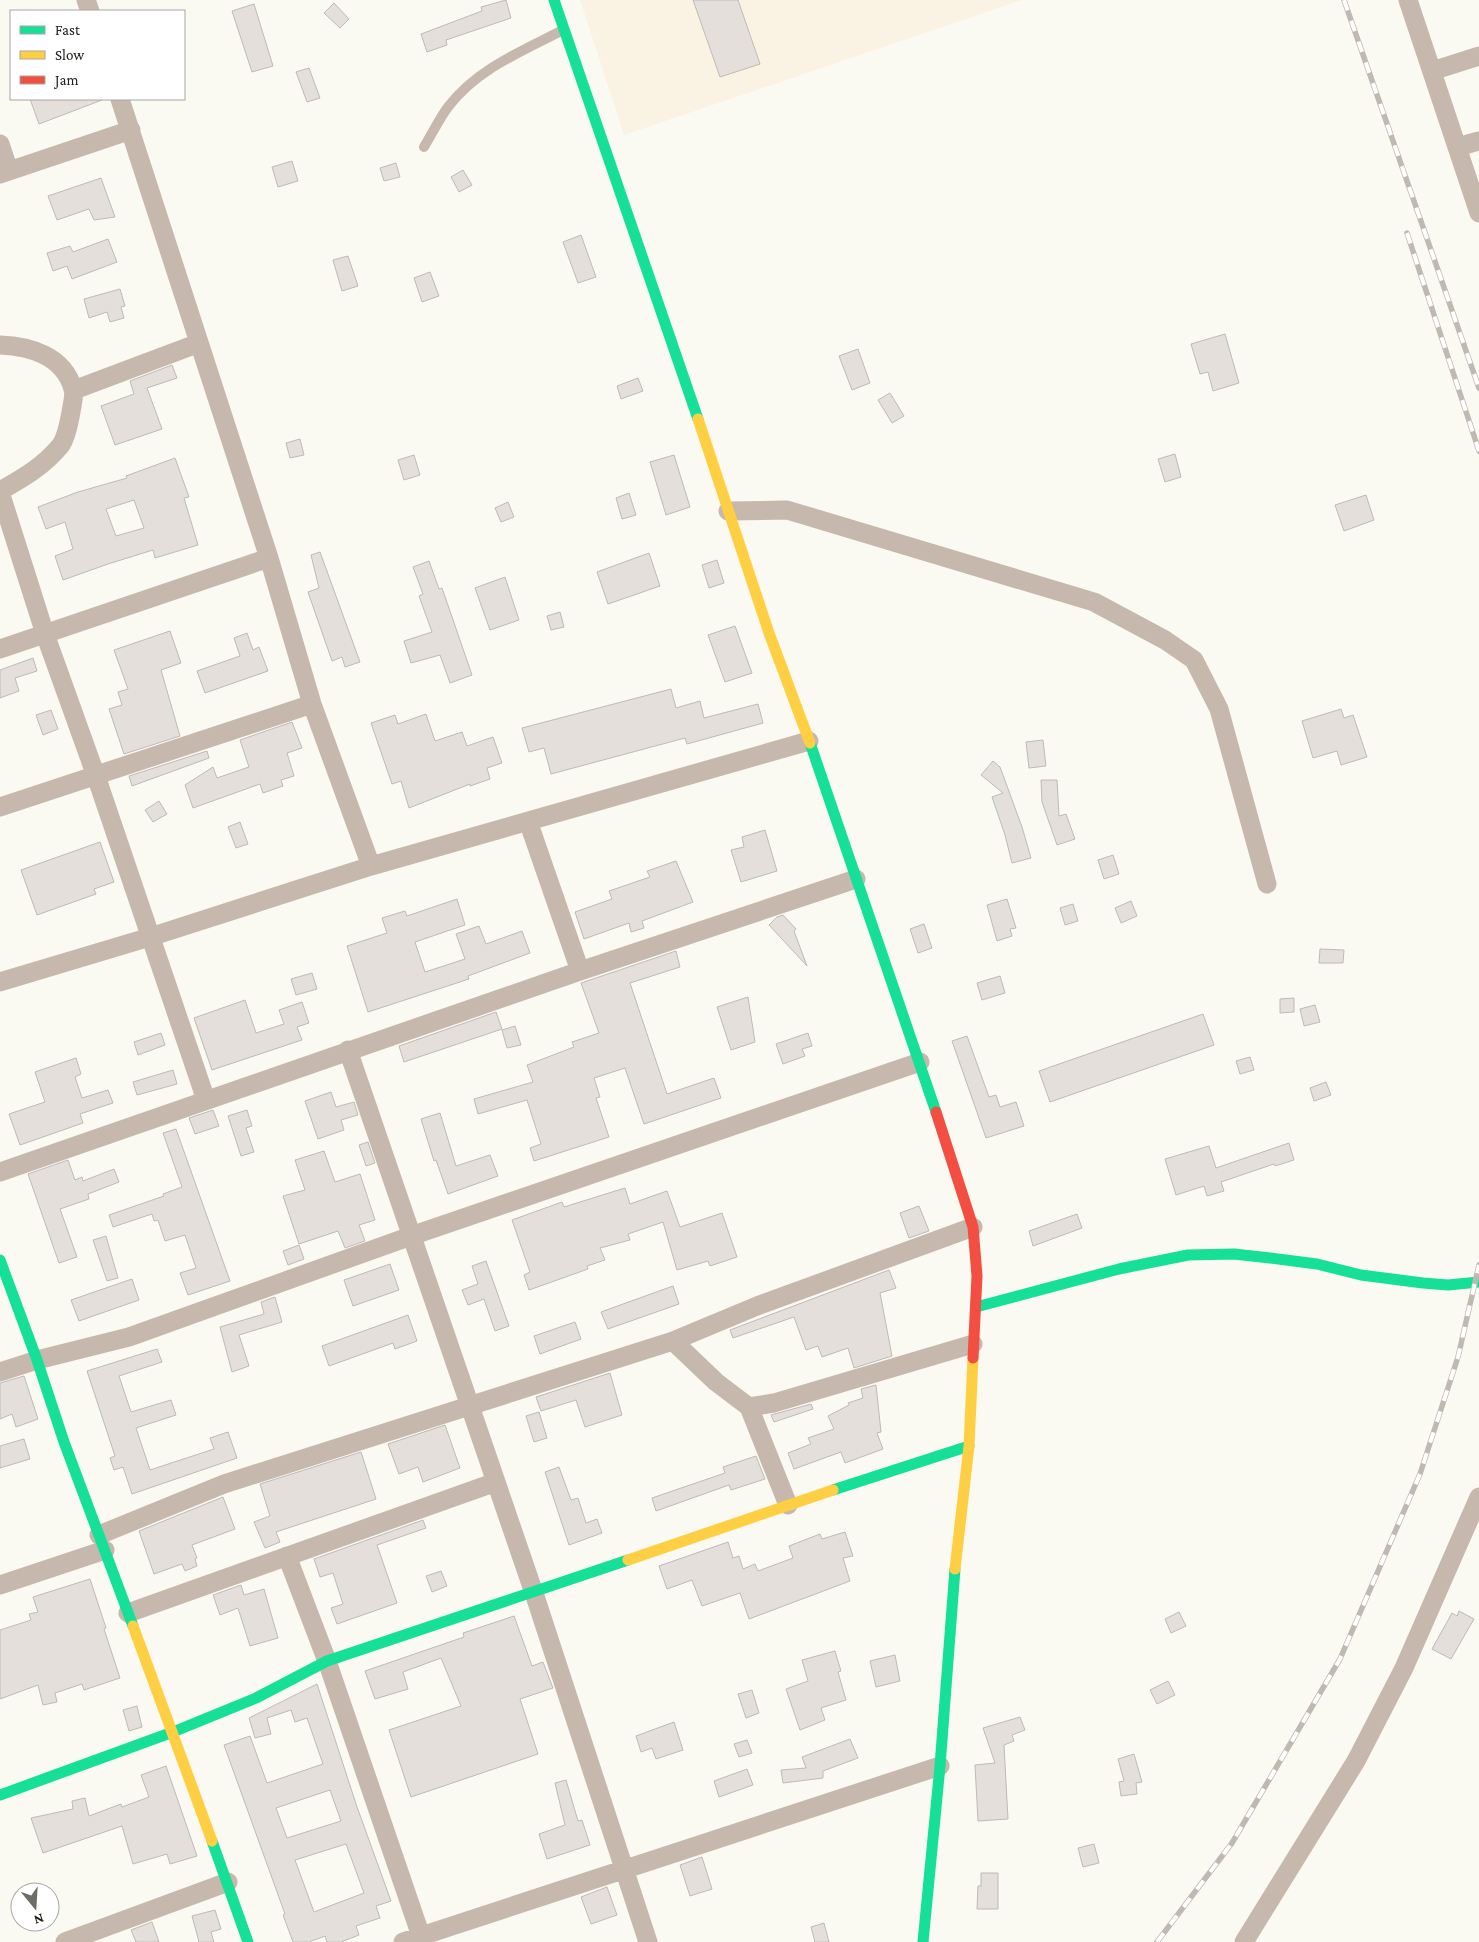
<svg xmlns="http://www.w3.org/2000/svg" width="1479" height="1942" viewBox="0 0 1479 1942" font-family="'Crimson Pro',serif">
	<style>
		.built { fill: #faf3e3 }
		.building { fill: #e4dfdb; stroke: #bebab6; fill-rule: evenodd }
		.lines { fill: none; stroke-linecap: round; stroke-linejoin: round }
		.lane { stroke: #c6b8ad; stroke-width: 10 }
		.street { stroke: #c6b8ad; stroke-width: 19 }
		.fast { stroke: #16e098; stroke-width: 11 }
		.slow { stroke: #ffcf43; stroke-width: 11 }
		.jam { stroke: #f24e42; stroke-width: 11 }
		.rail-casing { stroke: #bfb9b1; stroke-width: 5.5 }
		.rail { stroke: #fff; stroke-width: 4; stroke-dasharray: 11; stroke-linecap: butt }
	</style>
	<rect width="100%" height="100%" fill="#faf9f2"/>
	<path class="built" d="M580 0H1022L624 135Z"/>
	<path class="building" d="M506 0 511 18 446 40 447 45 427 52 421 34 482 11 481 7Z
		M693 0H738L760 64 720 77Z
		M334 3 349 19 340 28 324 13Z
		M254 4 273 66 252 72 232 11Z
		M309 68 320 98 307 102 296 72Z
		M30 99H101L102 100 39 124Z
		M292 161 298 181 278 187 272 167Z
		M396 163 400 177 384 181 380 168Z
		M463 170 472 185 459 192 451 177Z
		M101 178 115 217 94 220 89 209 57 220 48 196Z
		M581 235 596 277 578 283 563 242Z
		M108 239 117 262 72 279 67 266 53 271 47 253 70 246 73 252Z
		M348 256 358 286 342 291 333 260Z
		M430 272 439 296 422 302 414 278Z
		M120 289 125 306 121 307 124 318 110 322 107 312 89 318 84 299Z
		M1225 334 1239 383 1213 391 1208 372 1200 374 1191 344Z
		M858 349 870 383 852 390 839 356Z
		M172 365 177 378 147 388 162 429 115 445 101 406 134 394 130 381Z
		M638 378 643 391 621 399 617 386Z
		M890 393 904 416 892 423 878 400Z
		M300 439 304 455 290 458 286 443Z
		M1175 454 1181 477 1165 482 1158 459Z
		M414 455 420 475 404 480 398 460Z
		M674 455 690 507 666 515 650 462Z
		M175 458 189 497 184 498 198 545 155 558 153 550 108 564 63 580 55 556 73 549 65 522 46 529 38 507 78 492 127 478 126 476ZM134 500 144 528 116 536 106 509Z
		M629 493 636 515 622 519 616 498Z
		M1366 495 1374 520 1344 531 1335 505Z
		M508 502 514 517 501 522 495 508Z
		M320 552 360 662 345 667 342 657 332 661 308 592 319 588 311 555Z
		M649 553 660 586 608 604 597 572Z
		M717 560 724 583 709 588 702 565Z
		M429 561 439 589 442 588 472 675 450 683 440 655 411 663 404 641 432 632 419 596 423 594 413 567Z
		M505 577 519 620 490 630 475 588Z
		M560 612 564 627 551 630 547 616Z
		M735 626 752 673 725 682 708 635Z
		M170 631 181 663 161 670 180 736 124 754 109 709 122 705 118 692 128 689 114 650Z
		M247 633 253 650 259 647 268 671 205 693 197 671 240 656 234 638Z
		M33 658 37 671 15 678 19 691 0 698V670Z
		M671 689 676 708 700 701 704 718 758 704 763 723 687 744 685 738 551 774 544 748 529 752 522 728Z
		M1341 709 1344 718 1353 715 1367 757 1341 765 1337 751 1313 758 1302 721Z
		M51 710 58 729 43 735 36 715Z
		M426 714 435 741 462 732 467 746 493 737 502 763 487 768 490 779 470 786V784L409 808 401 781 392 784 371 723 395 715 398 724Z
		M292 722 302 748 287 753 294 776 281 780 283 786 263 793 260 784 193 808 185 785 213 767 217 778 249 767 240 740Z
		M1043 740 1046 766 1029 768 1026 742Z
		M207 751 209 758 132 786 129 776Z
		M993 761 1000 767 1022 827 1031 858 1012 863 1005 835 992 797 1003 793 981 775Z
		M1041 780H1057L1059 816 1066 814 1075 839 1057 845 1042 802Z
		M159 801 167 814 153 822 145 810Z
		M240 822 248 844 236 848 228 827Z
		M765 830 777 871 741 882 731 850 744 847 742 837Z
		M100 842 114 882 94 889 96 894 37 915 21 870Z
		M1113 855 1119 874 1104 879 1098 860Z
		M676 861 693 902 642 921 644 928 631 932 629 923 584 939 575 912 612 899 609 891 650 877 647 871Z
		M457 899 465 925 415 942 425 972 465 959 456 934 479 926 486 944 522 931 530 953 468 976 469 979 368 1012 347 946 387 933 382 918 405 911 407 916Z
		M1007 899 1016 928 1010 929 1012 936 997 941 987 905Z
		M1131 901 1137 916 1121 923 1115 908Z
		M1073 904 1078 921 1065 925 1060 908Z
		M783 915 796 929 794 931 807 966 769 925 777 917Z
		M924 924 932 948 918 953 910 929Z
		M1320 949 1344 950 1343 963H1319Z
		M676 951 680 967 630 983 667 1094 714 1078 721 1098 644 1124 625 1068 594 1078 600 1097 596 1098 609 1137 534 1161 530 1148 541 1144 527 1100 478 1114 474 1099 533 1082 527 1065 574 1047 572 1042 599 1033 581 983Z
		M312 973 317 989 296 995 291 979Z
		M1000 976 1005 993 982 1000 977 983Z
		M748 997 755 1042 731 1050 717 1007Z
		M1294 998V1012L1280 1013V999Z
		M245 1000 256 1033 284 1024 279 1010 302 1002 309 1023 297 1027 302 1040 212 1070 194 1018Z
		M1315 1005 1320 1022 1304 1026 1300 1009Z
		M496 1012 502 1029 404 1062 399 1046Z
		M1203 1014 1214 1045 1050 1102 1039 1071Z
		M515 1026 521 1045 507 1048 502 1030Z
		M161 1033 165 1045 138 1055 134 1042Z
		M808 1033 812 1046 802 1049 805 1056 783 1064 776 1044Z
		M967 1036 989 1097 996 1095 1000 1107 1016 1102 1024 1126 986 1138 952 1041Z
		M1250 1057 1254 1070 1240 1074 1236 1061Z
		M76 1058 81 1074 75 1077 82 1098 108 1090 113 1103 80 1114 83 1123 20 1145 9 1114 45 1102 35 1072Z
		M173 1070 177 1084 137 1095 133 1082Z
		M1326 1082 1331 1095 1314 1101 1310 1088Z
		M331 1092 336 1107 354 1102 358 1115 341 1120 344 1130 318 1139 305 1101Z
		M213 1110 219 1126 195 1134 189 1118Z
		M247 1110 252 1126 246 1128 254 1152 241 1156 228 1116Z
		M440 1113 456 1166 490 1155 498 1176 448 1194 436 1160 434 1161 421 1119Z
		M176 1129 230 1281 188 1295 180 1273 196 1268 185 1235 165 1241 158 1220 154 1221 152 1214 113 1227 109 1215 164 1196 163 1194 182 1187 163 1133Z
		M368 1142 375 1163 366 1166 359 1145Z
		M1289 1143 1294 1160 1275 1166 1274 1164 1221 1182 1224 1191 1207 1196 1204 1186 1176 1195 1165 1159 1209 1146 1216 1168Z
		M324 1151 335 1182 360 1174 375 1220 359 1225 365 1241 345 1248 338 1231 299 1244 283 1196 305 1190 295 1160Z
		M68 1160 75 1180 82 1177 83 1181 114 1169 119 1182 88 1194 89 1199 60 1209 77 1257 59 1263 28 1174Z
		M625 1188 630 1204 667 1191 680 1227 722 1213 737 1257 710 1266 708 1261 677 1270 663 1222 628 1234 630 1240 600 1248 605 1260 587 1266 588 1269 529 1290 524 1275 530 1272 512 1220 562 1202 564 1207Z
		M919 1206 929 1231 909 1238 900 1213Z
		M1077 1214 1082 1228 1033 1246 1029 1231Z
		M106 1236 118 1278 107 1281 93 1240Z
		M299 1245 304 1259 288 1265 283 1251Z
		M486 1261 509 1326 495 1331 484 1299 468 1305 462 1290 478 1284 472 1266Z
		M390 1264 399 1290 353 1306 344 1280Z
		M889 1270 896 1288 880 1293 892 1356 854 1368 848 1348 822 1357 818 1346 806 1350 794 1317 733 1338 730 1330Z
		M132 1279 139 1300 79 1321 71 1300Z
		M673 1286 679 1304 608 1329 601 1312Z
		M275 1297 282 1322 239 1335 249 1366 232 1372 220 1327 264 1314 261 1302Z
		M408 1315 417 1341 395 1349 393 1343 329 1366 322 1346Z
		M575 1322 581 1339 540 1354 534 1336Z
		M157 1349 162 1362 119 1376 131 1412 171 1400 176 1415 136 1428 150 1470 214 1449 210 1438 228 1432 237 1458 132 1494 123 1467 114 1470 110 1458 115 1456 87 1371Z
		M610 1373 622 1415 585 1427 576 1400 541 1411 536 1397Z
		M24 1376 38 1419 16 1427 12 1414 0 1419V1383Z
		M876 1385 881 1432 877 1433 883 1449 845 1463 841 1452 794 1469 788 1453 811 1444 808 1438 834 1429 828 1416 849 1405 848 1403 863 1398 861 1389Z
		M811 1404 813 1409 774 1422 771 1415Z
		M539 1412 547 1438 534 1442 526 1416Z
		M445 1425 460 1468 423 1482 418 1467 399 1474 388 1444Z
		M24 1439 30 1459 0 1468V1446Z
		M361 1452 376 1499 276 1532 280 1542 265 1548 254 1522 270 1516 260 1484Z
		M756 1456 765 1479 731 1490 729 1485 656 1511 652 1498 725 1473 723 1467Z
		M559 1467 571 1500 578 1498 586 1523 597 1519 602 1533 569 1545 545 1472Z
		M223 1497 235 1529 192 1545 197 1558 195 1559 197 1566 185 1571 182 1564 154 1574 139 1531Z
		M423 1520 426 1528 377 1545 397 1603 337 1624 331 1608 343 1604 333 1573 320 1577 314 1559Z
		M845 1532 853 1556 843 1558 850 1581 749 1619 740 1593 702 1606 692 1580 667 1589 659 1566 728 1542 733 1558 739 1556 743 1569 755 1564 758 1571 793 1558 789 1546 820 1534 822 1539Z
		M441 1571 447 1586 432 1592 426 1576Z
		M90 1579 106 1628 104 1629 120 1678 84 1690 82 1684 55 1693 57 1702 43 1705 38 1685 0 1699V1630L31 1620 29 1614 38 1612 33 1597Z
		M241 1585 244 1595 264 1589 278 1638 250 1646 238 1608 220 1615 213 1595Z
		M1459 1611 1474 1619 1451 1659 1432 1649 1452 1613 1457 1616Z
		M1179 1612 1186 1626 1171 1633 1165 1619Z
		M514 1616 532 1666 543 1662 553 1688 520 1699 538 1754 411 1797 389 1730 461 1706 441 1658 403 1672 408 1689 375 1699 365 1671 464 1637 463 1633Z
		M835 1651 841 1671 838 1672 846 1700 821 1708 825 1720 800 1730 786 1689 808 1681 802 1660Z
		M895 1655 900 1681 876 1687 870 1661Z
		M1168 1681 1175 1695 1157 1704 1150 1690Z
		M317 1684 357 1807 391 1901 376 1906 380 1918 356 1926 359 1935 341 1942H327L325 1936 309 1942H293L283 1915 285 1914 224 1745 250 1736 267 1783 323 1764 307 1718 295 1722 291 1710 267 1718 271 1734 255 1738 249 1718ZM330 1790 341 1821 287 1838 276 1808ZM346 1844 364 1893 314 1912 295 1860Z
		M752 1690 759 1713 746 1718 738 1694Z
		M137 1706 142 1727 129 1731 123 1710Z
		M1020 1717 1025 1730 1012 1735 1014 1741 1004 1745 1008 1819 978 1821 975 1765 995 1763 983 1728Z
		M674 1722 683 1750 656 1759 652 1748 641 1752 636 1736Z
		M850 1739 858 1758 823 1771V1778L783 1783 781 1770 806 1768 802 1757Z
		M747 1740 752 1753 739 1757 734 1744Z
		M1134 1754 1142 1782 1136 1783 1137 1794 1121 1796 1119 1782 1124 1781 1118 1759Z
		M166 1766 197 1856 170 1864 167 1854 133 1864 122 1826 43 1853 31 1818 73 1809 72 1801 85 1798 89 1816 121 1804 122 1807 149 1797 141 1775Z
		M747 1769 753 1785 719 1797 714 1781Z
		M566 1780 578 1821 582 1820 590 1845 547 1859 539 1834 565 1825 555 1783Z
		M1094 1844 1099 1863 1083 1867 1078 1848Z
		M702 1857 712 1889 690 1896 680 1865Z
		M981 1873H998V1909H977L978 1886H981Z
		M607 1887 617 1915 591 1924 581 1897Z
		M215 1910 221 1929 211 1932 214 1942H199L192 1916Z
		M152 1922 159 1942H136L131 1930Z
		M824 1923 829 1942H815L811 1927Z"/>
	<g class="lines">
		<path class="lane" d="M424 147C432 134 439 119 448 107 477 69 522 51 563 30"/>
		<path class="street" d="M86 0 90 11
			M1408 0 1479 213
			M1432 71 1479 56
			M120 99 269 558 312 704 371 866
			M0 144 9 171
			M1457 147 1479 141
			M0 174 131 130
			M0 345C30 346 64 356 73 389 75 395 72 405 71 412 69 422 67 436 61 445 44 466 23 478 0 491
			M74 390 199 343
			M0 492 45 634 96 776 206 1100
			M728 511 787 510 1094 602 1165 640 1194 660 1219 709 1267 884
			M0 649 269 558
			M0 807 312 704
			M528 821 580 971
			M0 982 150 937 371 866 809 741
			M348 1050 534 1593 648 1942
			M0 1172 580 971 856 879
			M673 1341 716 1382 749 1407 788 1505
			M0 1372 37 1360 129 1337 411 1236 920 1062
			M749 1407 774 1403 973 1344
			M99 1535 224 1484 673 1341 757 1306 973 1227
			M287 1556 327 1661 423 1942
			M0 1585 105 1550
			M128 1613 496 1482
			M65 1942 228 1882
			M403 1942 940 1766
			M1244 1942 1356 1761 1404 1668 1479 1497"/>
		<path class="fast" d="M554 0 698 419
			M810 743 936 1112
			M0 1260 37 1360 64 1442 133 1626
			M976 1307 1119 1269 1188 1255 1234 1254 1270 1258 1317 1264 1361 1275 1423 1283 1448 1285 1479 1282
			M833 1490 969 1446
			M0 1795 173 1732 256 1698 327 1661 628 1560
			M212 1841 248 1942
			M923 1942 940 1766 955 1569"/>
		<path class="slow" d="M698 419 769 633 810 743
			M628 1560 833 1490
			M955 1569 969 1446 973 1358
			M133 1626 212 1841"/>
		<path class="jam" d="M936 1112 973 1227 977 1276 973 1358"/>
		<g class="rail-casing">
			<path id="rail" d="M1344 0 1479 388
				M1407 233 1479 451
				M1157 1942 1232 1843 1340 1659 1420 1474 1458 1357 1479 1265"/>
		</g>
		<use href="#rail" class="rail"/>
	</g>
	<rect x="10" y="10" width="175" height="90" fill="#ffffff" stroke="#a7a6a3"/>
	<rect x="20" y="26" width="25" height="8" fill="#16e098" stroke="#a7a6a3"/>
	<text x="55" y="35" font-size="15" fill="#23201a">Fast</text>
	<rect x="20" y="51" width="25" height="8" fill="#ffcf43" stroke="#a7a6a3"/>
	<text x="55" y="60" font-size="15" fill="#23201a">Slow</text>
	<rect x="20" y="76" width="25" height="8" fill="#f24e42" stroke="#a7a6a3"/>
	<text x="55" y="85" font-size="15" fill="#23201a">Jam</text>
	<g transform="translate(35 1907) rotate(162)"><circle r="24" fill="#ffffff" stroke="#a7a6a3"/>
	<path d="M0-4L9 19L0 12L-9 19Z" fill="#6e6c66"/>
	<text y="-8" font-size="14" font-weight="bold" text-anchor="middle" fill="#23201a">N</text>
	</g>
</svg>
